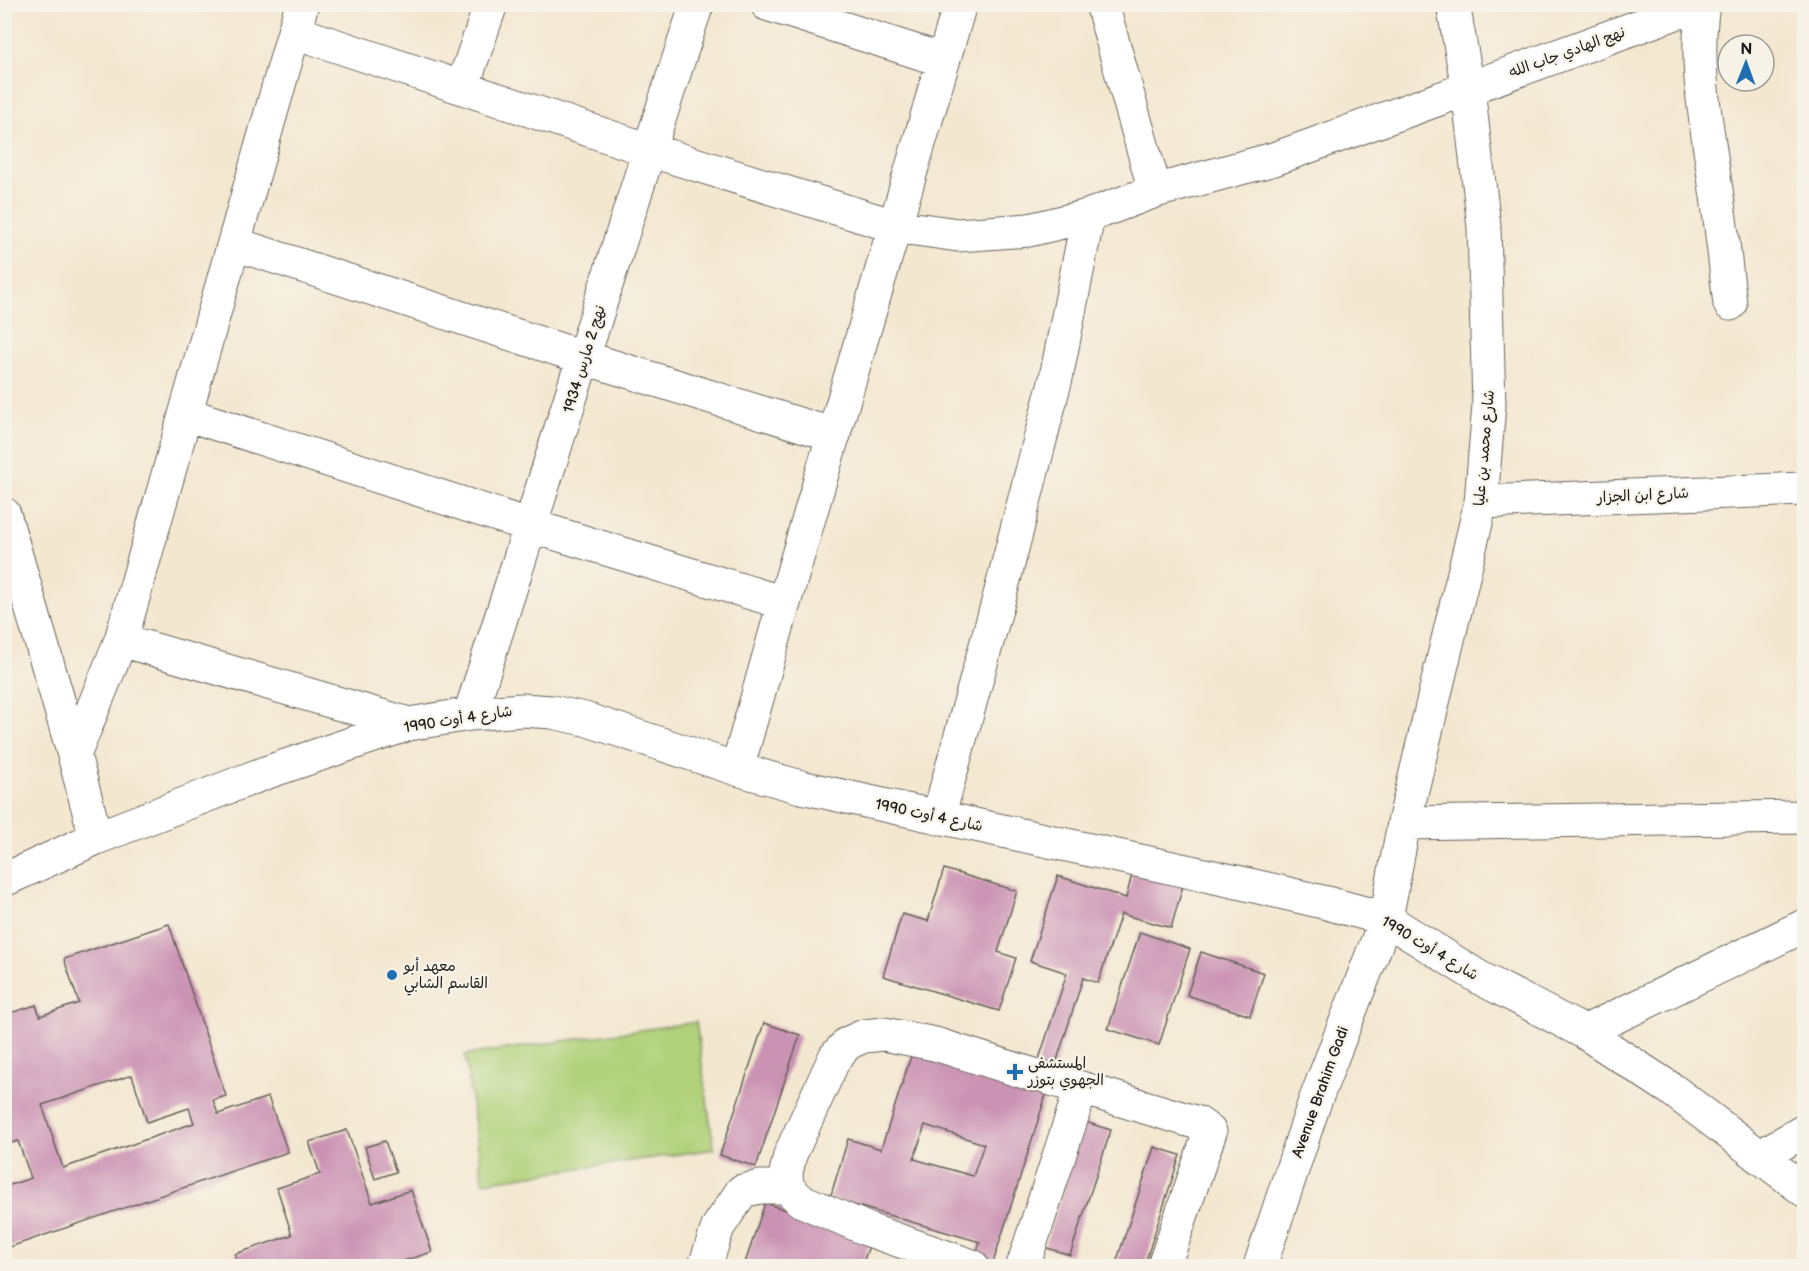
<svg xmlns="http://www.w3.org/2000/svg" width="1809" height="1271" viewBox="0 0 1809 1271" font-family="'Balsamiq Sans','Playpen Sans Arabic',sans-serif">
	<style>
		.green { fill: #b0d17a; stroke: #66764b; stroke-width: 1.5 }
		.building { fill: #ca92b3; fill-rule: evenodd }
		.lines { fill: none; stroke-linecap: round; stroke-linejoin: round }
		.minor-casing { stroke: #67635b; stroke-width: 35 }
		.minor { stroke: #fff; stroke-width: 33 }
		.poi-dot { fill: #1f6fb2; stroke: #f7f3e8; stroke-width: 2 }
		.labels { text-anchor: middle; stroke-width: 4.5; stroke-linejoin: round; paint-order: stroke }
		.street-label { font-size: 15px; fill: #1c1c1c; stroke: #f7f3e8 }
		.poi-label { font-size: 15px; fill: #1c1c1c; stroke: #f7f3e8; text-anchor: start }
	</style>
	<rect width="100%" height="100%" fill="#f7f3e8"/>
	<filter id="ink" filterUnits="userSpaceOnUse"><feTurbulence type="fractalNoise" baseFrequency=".0167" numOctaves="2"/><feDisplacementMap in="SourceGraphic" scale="12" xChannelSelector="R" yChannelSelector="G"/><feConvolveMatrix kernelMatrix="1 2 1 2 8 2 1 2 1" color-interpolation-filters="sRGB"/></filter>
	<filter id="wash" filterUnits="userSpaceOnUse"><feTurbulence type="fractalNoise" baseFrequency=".008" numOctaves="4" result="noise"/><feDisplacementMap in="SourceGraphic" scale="24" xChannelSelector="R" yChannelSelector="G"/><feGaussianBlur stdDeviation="1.35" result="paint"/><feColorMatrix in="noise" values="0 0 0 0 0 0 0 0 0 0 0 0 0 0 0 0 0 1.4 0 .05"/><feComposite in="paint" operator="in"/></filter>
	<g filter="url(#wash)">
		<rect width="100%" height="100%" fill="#f3e7d0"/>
		<path class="green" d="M696 1022 714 1149 483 1182 465 1055Z"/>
		<g id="blocks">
			<path class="building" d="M1135 863 1186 875 1171 928 1121 914 1098 983 1083 978 992 1266H972L980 1242 830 1198 848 1139 881 1149 912 1053 1029 1090 1067 973 1030 961 1058 876 1126 898ZM925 1125 984 1144 973 1176 914 1159Z
				M944 869 1017 891 998 952 1016 958 999 1011 883 976 902 914 928 921Z
				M169 924 226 1096 213 1100 218 1114 268 1097 288 1152 4 1249V1187L31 1178 18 1141 4 1145V1102L8 1101 4 1090V1015L36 1005 40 1016 79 1003 64 959ZM132 1075 147 1122 189 1108 194 1123 63 1168 42 1105Z
				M1140 932 1190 949 1159 1045 1108 1029Z
				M1201 952 1264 973 1250 1016 1187 995Z
				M764 1023 800 1035 756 1167 720 1155Z
				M1085 1122 1111 1130 1070 1255 1044 1247Z
				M347 1130 372 1203 411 1190 432 1252 388 1266H239L235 1254 292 1235 277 1188 320 1174 309 1142Z
				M385 1141 396 1172 375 1179 365 1147Z
				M1154 1147 1180 1155 1144 1266H1115Z
				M765 1203 815 1220 870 1243 862 1266H744Z"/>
		</g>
	</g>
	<g filter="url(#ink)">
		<use href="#blocks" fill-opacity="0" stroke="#67635b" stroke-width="1.5"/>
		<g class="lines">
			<g class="minor-casing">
				<path id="minor" d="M767 4 943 60
					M1102 4 1155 191
					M1703 4C1694 63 1706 119 1714 177 1721 219 1725 262 1730 304
					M295 32 649 150 894 226 958 235 1029 230 1088 216 1155 191 1274 159 1700 4
					M462 88 491 4
					M235 244 585 358 834 435
					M186 414 531 526 784 603
					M1481 502 1804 489
					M4 514 74 755
					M121 640 409 724
					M470 714C547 478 618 240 697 4
					M737 769 784 603 960 4
					M938 818 1000 595 1056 378 1088 216
					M1404 823 1804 817
					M96 838 74 755 121 640 302 4
					M4 880 96 838 265 773 409 724 470 714 522 710 552 712 585 719 737 769 801 787 1237 882 1327 903 1386 919 1480 978 1584 1032 1671 1089 1804 1190
					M1584 1032 1804 926
					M1051 1079 1198 1123 1210 1132 1164 1266
					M1759 1157 1804 1131
					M705 1266 718 1227 742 1191 760 1187H787
					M972 1266 869 1230 800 1200 787 1187 786 1173 790 1155 835 1057 848 1043 864 1036 884 1034 935 1044 1034 1075
					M1023 1266 1081 1089
					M1260 1266 1315 1101 1386 919 1404 823 1481 502 1489 405 1484 227 1468 88 1453 4"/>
			</g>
			<use href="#minor" class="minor"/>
		</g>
	</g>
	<g class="poi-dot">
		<circle cx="392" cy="975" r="6"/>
		<path d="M1012 1063h6v6h6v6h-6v6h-6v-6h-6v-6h6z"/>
	</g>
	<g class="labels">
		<g class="street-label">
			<text transform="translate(1567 52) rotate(-20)" y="5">نهج الهادي جاب الله</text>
			<text transform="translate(584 359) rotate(-73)" y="5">نهج 2 مارس 1934</text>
			<text transform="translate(1484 448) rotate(-85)" y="5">شارع محمد بن عليا</text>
			<text transform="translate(1643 495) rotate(-3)" y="5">شارع ابن الجزار</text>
			<text transform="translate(458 719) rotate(-9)" y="5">شارع 4 أوت 1990</text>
			<text transform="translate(929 815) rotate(12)" y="5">شارع 4 أوت 1990</text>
			<text transform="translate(1430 948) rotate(31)" y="5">شارع 4 أوت 1990</text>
			<text transform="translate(1320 1092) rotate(-70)" y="5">Avenue Brahim Gadi</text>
		</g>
		<g class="poi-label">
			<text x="404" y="971">معهد أبو<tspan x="404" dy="17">القاسم الشابي</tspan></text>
			<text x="1028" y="1068">المستشفى<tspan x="1028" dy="17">الجهوي بتوزر</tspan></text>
		</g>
	</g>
	<rect width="1809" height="1271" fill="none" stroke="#f7f3e8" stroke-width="24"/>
	<g transform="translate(1746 63) rotate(1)"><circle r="28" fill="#f7f3e8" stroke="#9f9d96" stroke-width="1.5"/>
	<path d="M0-4.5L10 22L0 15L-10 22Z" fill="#1f6fb2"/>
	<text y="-9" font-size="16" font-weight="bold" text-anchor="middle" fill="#1c1c1c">N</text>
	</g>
</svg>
